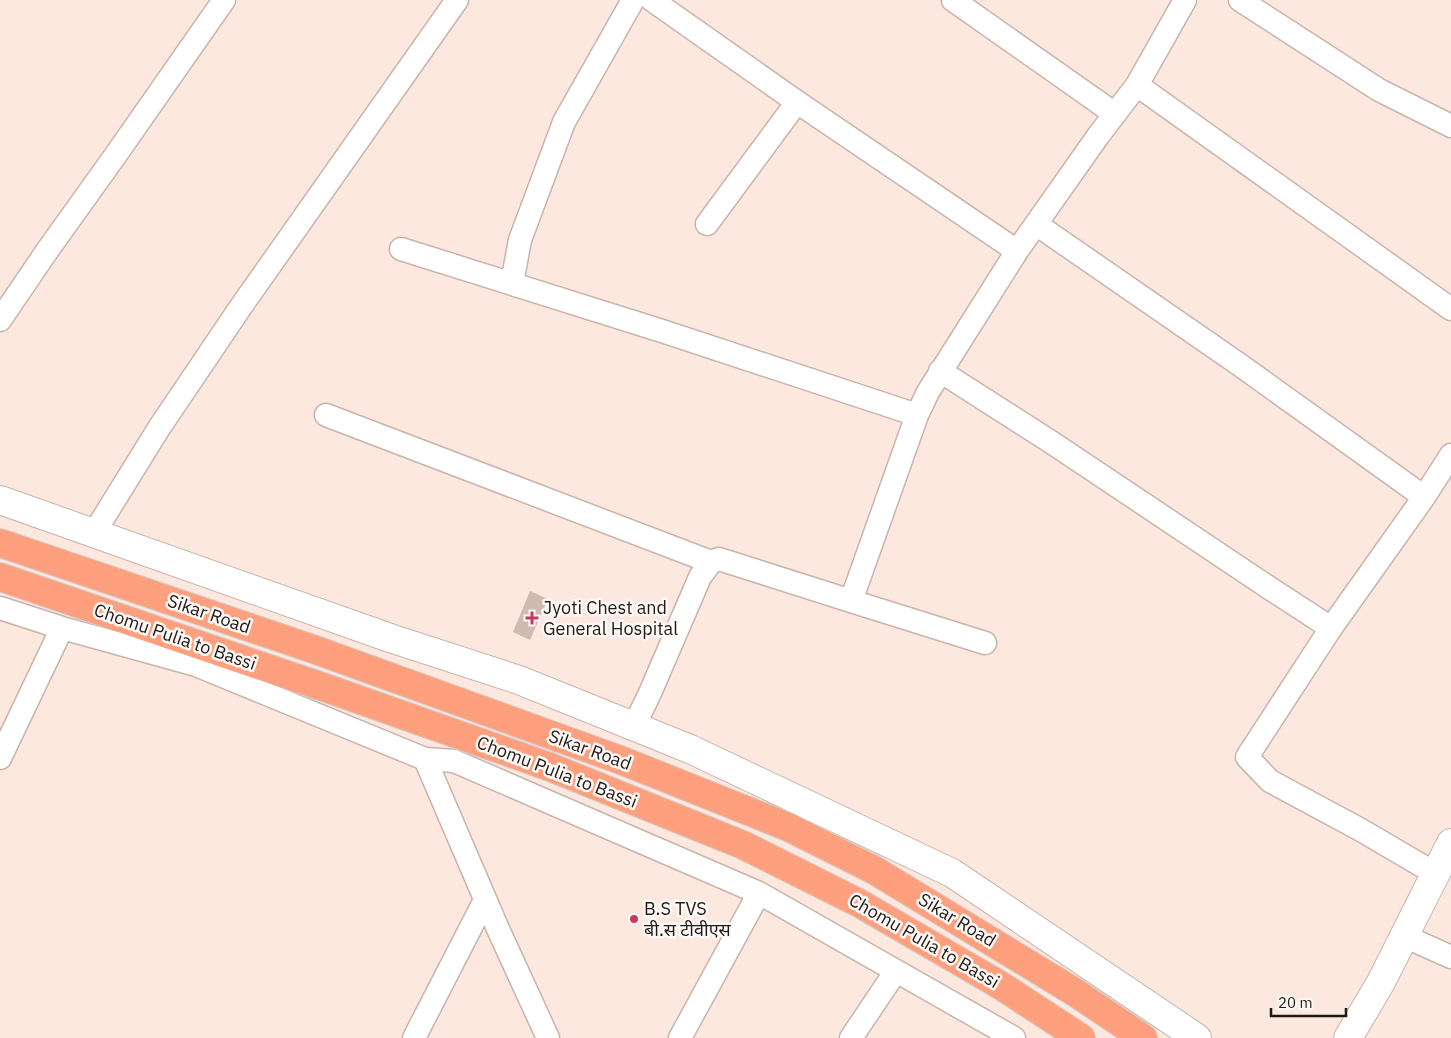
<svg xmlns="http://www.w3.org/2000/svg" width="1451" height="1038" viewBox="0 0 1451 1038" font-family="'IBM Plex Sans','Noto Sans Devanagari',sans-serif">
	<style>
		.building { fill: #cfbbb1 }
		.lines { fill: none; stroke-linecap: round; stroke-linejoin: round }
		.street-casing { stroke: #c8b4ab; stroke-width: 25 }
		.secondary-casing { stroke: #c8b4ab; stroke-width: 30 }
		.highway-casing { stroke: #d3d1d0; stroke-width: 30 }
		.street { stroke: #fff; stroke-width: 22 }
		.secondary { stroke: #fff; stroke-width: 28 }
		.highway { stroke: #fea07e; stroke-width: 28 }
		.poi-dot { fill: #c83961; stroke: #fdf9f7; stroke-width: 2 }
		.labels { text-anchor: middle; stroke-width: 5; stroke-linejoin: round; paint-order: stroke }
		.poi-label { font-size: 18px; fill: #211916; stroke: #fdf9f7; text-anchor: start }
		.street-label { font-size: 18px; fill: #211916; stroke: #fdf9f7 }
	</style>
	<rect width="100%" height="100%" fill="#fde8df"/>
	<path class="building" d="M530 591 548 599 530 640 513 632Z"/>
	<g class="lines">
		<g class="street-casing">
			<path id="street" d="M652 0 797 102 1017 251
				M953 0 1115 114
				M1240 0 1379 90 1451 126
				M1137 85 1451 309
				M707 224 797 102
				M1036 224 1240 365 1424 497
				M401 249 662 331 917 415
				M512 283 520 240 564 122 633 0
				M0 320 47 251 115 156 224 0
				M940 371 1051 442 1274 591 1331 628
				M326 415 711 562
				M94 533 159 428 240 308 457 0
				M851 601 985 643
				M0 608 62 628 196 665 425 759 454 761 759 893 1014 1038
				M634 726 650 693 700 577 711 562 719 559 851 601 917 415 928 392 1017 251 1098 136 1137 85 1185 0
				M0 758 62 628
				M425 759 498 929 548 1038
				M1436 874 1361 830 1270 781 1247 757 1331 628 1424 497 1451 455
				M1404 936 1451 957
				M414 1038 485 900
				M680 1038 759 893
				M851 1038 896 971"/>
		</g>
		<g class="secondary-casing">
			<path id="secondary" d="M0 500 390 638 519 680 690 749 952 873 1197 1038
				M1348 1038 1381 982 1451 843"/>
		</g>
		<g class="highway-casing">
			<path id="highway" d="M0 543 313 649 623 761 788 827 874 870 1076 993 1143 1038
				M0 577 326 688 550 767 743 845 859 903 1000 985 1081 1038"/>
		</g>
		<use href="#street" class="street"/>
		<use href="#secondary" class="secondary"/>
		<use href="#highway" class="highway"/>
	</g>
	<g class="poi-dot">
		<path d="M529.5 610.5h5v5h5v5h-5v5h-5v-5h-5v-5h5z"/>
		<circle cx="634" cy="919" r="5"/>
	</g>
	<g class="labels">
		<g class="poi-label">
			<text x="543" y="614">Jyoti Chest and<tspan x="543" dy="21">General Hospital</tspan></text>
			<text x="644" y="915">B.S TVS<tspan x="644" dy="21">बी.स टीवीएस</tspan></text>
		</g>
		<g class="street-label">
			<text transform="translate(209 614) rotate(19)" y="6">Sikar Road</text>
			<text transform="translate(175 637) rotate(19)" y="6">Chomu Pulia to Bassi</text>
			<text transform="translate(590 750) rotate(20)" y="6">Sikar Road</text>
			<text transform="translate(557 772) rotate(21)" y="6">Chomu Pulia to Bassi</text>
			<text transform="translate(957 920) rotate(31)" y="6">Sikar Road</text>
			<text transform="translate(924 941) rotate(30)" y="6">Chomu Pulia to Bassi</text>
		</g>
	</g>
	<path d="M1271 1008v8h75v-8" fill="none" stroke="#211916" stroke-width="2.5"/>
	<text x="1278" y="1008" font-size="15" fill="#211916" stroke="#fdf9f7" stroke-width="4" paint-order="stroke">20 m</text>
</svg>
